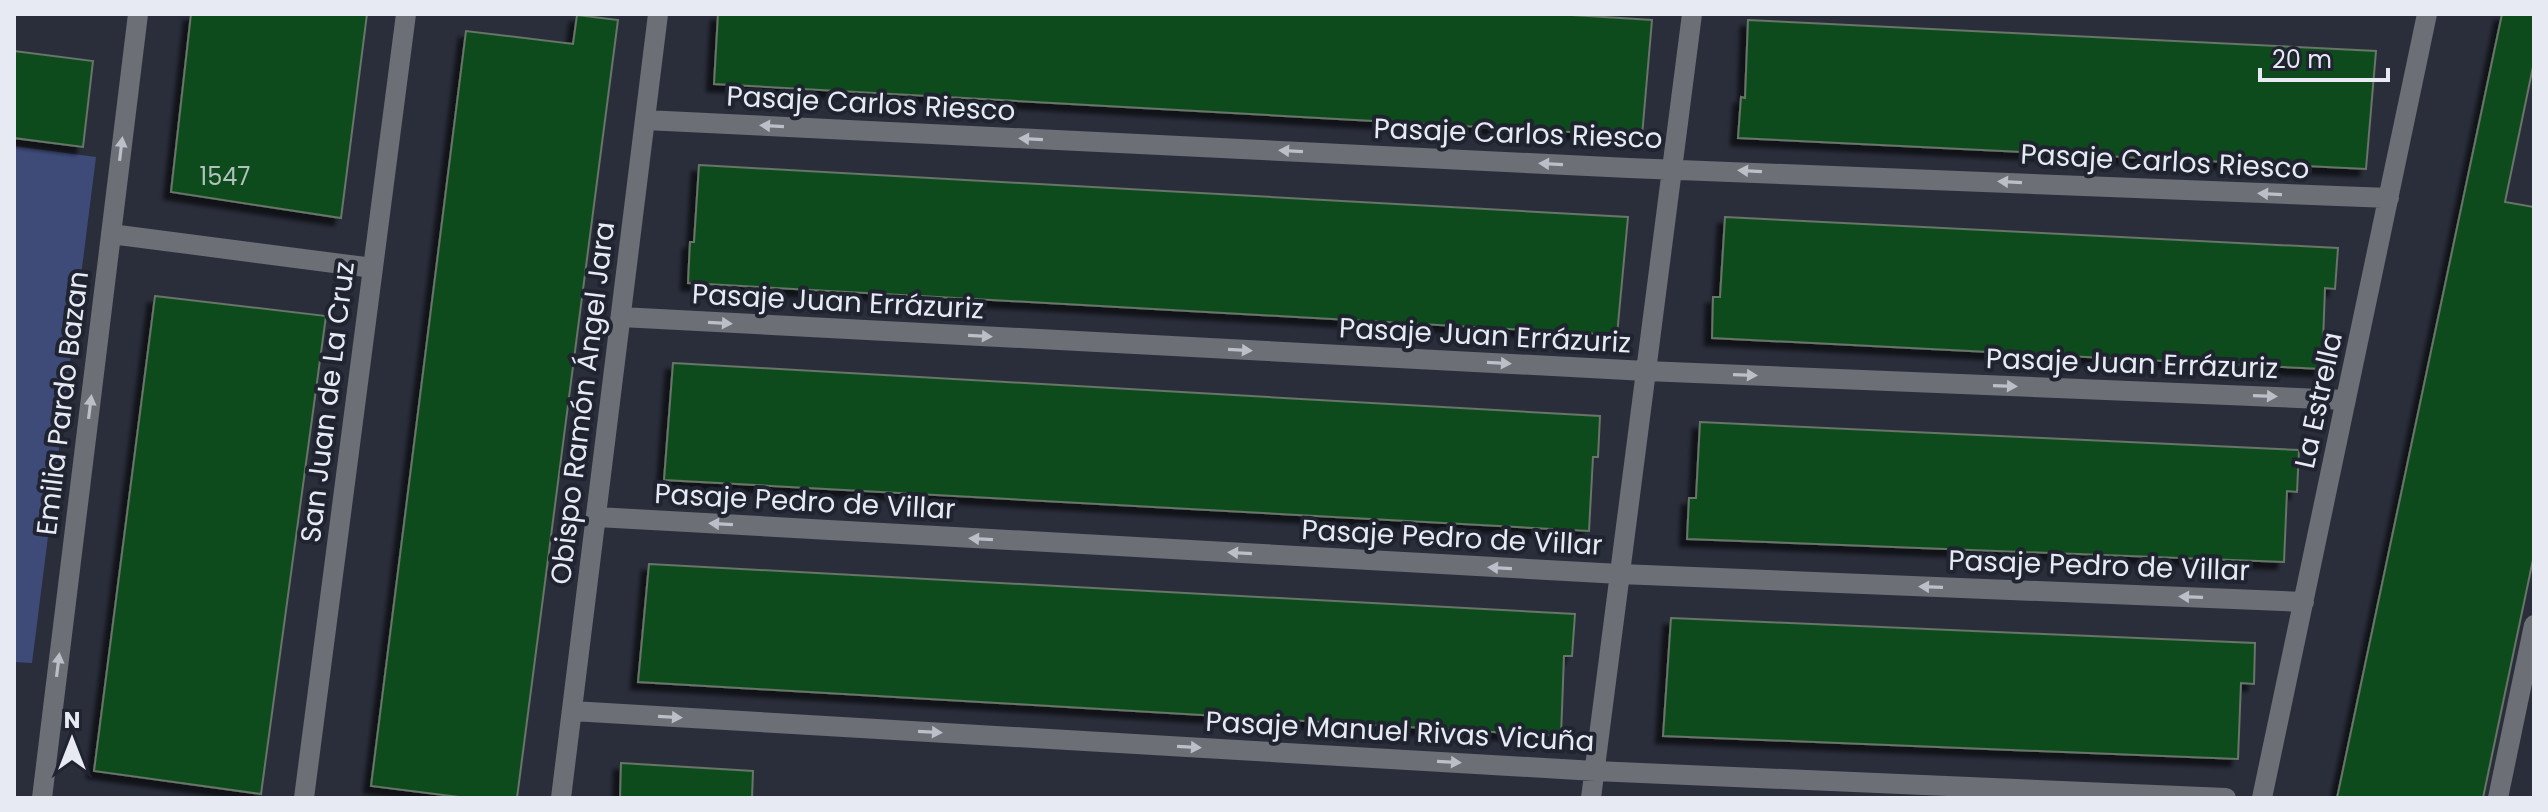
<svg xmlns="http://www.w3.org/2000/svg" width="2548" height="812" viewBox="0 0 2548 812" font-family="Poppins,sans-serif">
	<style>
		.green { fill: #3e4b79 }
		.building { fill: #0e4c1e; stroke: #677468; stroke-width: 2; filter: url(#shadow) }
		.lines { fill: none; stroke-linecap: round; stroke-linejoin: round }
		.minor { stroke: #6c6f75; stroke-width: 20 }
		.oneway { fill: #bcbfc7 }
		.labels { text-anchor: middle; stroke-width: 8; stroke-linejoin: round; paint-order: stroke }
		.number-label { font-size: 24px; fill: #b1c2be }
		.street-label { font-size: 28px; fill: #e7eaf3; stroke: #202431 }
	</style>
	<defs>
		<filter id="shadow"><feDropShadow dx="-7" dy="7" stdDeviation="2" flood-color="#0009"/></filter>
	</defs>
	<rect width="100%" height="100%" fill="#2a2e3b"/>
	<path class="green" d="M14 146 96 157 32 663 14 662Z"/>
	<path class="building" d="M191 14H367L341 218 171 192Z
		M718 14H1556L1652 20 1642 136 714 84Z
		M2502 14H2534V62L2505 202 2534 207V555L2513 655 2483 798H2337Z
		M577 15 618 20 517 798H467L371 786 466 31 573 44Z
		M1748 20 2376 51 2366 169 1738 138 1741 97 1745 98Z
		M14 51 93 61 83 147 14 138Z
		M699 165 1628 217 1617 335 688 283 690 242H694Z
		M1725 217 2338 248 2335 289 2325 288 2322 369 1712 338 1713 297H1720Z
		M155 296 326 316 261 794 94 771Z
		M673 363 1600 416 1598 457H1593L1589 531 664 480Z
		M1700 422 2299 450 2297 492 2287 491 2284 562 1687 539 1689 498H1696Z
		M649 564 1575 614 1572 656H1564L1561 736 638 682Z
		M1671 618 2255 643 2254 684 2241 683 2238 759 1663 736Z
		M621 763 753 771 752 798H620Z"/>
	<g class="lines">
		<path class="minor" d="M645 120 1629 168 2389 198
			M111 234 373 268
			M621 317 1646 371 2346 400
			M597 517 1620 574 2304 602
			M572 711 1595 771 2226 798
			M42 798 138 14
			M304 798 406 14
			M561 798 658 14
			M1591 798 1692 14
			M2262 798 2427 14
			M2498 798 2534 625"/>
	</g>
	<defs><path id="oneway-solid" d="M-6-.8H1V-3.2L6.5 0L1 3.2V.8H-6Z" transform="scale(2)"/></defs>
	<g class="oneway">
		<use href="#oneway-solid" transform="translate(772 126) rotate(-177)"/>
		<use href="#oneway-solid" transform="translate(1031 139) rotate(-177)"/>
		<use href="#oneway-solid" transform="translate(121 149) rotate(-83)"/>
		<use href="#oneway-solid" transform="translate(1291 151) rotate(-177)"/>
		<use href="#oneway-solid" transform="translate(1551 164) rotate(-177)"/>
		<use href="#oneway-solid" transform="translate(1750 171) rotate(-177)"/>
		<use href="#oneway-solid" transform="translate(2010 182) rotate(-177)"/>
		<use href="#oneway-solid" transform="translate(2270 194) rotate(-177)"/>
		<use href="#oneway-solid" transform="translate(720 323) rotate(3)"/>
		<use href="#oneway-solid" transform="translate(980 336) rotate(3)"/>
		<use href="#oneway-solid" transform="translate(1240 350) rotate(3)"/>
		<use href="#oneway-solid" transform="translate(1499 363) rotate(3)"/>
		<use href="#oneway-solid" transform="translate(1745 375) rotate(2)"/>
		<use href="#oneway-solid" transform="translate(2005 386) rotate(2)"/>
		<use href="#oneway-solid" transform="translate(2265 396) rotate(2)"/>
		<use href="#oneway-solid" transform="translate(90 407) rotate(-83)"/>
		<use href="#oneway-solid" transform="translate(721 524) rotate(-177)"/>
		<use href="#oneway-solid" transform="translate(981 539) rotate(-177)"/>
		<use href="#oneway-solid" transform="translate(1240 553) rotate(-177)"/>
		<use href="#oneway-solid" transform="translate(1500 568) rotate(-177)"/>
		<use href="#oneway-solid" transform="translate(1931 587) rotate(-178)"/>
		<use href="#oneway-solid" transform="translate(2191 597) rotate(-178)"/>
		<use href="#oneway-solid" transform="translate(58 665) rotate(-83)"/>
		<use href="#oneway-solid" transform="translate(670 717) rotate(3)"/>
		<use href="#oneway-solid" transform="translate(930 732) rotate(3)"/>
		<use href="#oneway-solid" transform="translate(1189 747) rotate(3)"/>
		<use href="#oneway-solid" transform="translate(1449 762) rotate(3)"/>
	</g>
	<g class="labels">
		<g class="number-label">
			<text x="225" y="185">1547</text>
		</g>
		<g class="street-label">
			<text transform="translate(871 103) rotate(3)" y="10">Pasaje Carlos Riesco</text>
			<text transform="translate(1518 133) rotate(2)" y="10">Pasaje Carlos Riesco</text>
			<text transform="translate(2165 161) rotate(3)" y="10">Pasaje Carlos Riesco</text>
			<text transform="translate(838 301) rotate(3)" y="10">Pasaje Juan Errázuriz</text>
			<text transform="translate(1485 335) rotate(3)" y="10">Pasaje Juan Errázuriz</text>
			<text transform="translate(2132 363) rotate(2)" y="10">Pasaje Juan Errázuriz</text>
			<text transform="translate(2318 400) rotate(-78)" y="10">La Estrella</text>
			<text transform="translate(327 402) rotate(-83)" y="10">San Juan de La Cruz</text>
			<text transform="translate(62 403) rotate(-83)" y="10">Emilia Pardo Bazan</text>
			<text transform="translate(582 403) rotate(-83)" y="10">Obispo Ramón Ángel Jara</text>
			<text transform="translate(805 501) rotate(3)" y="10">Pasaje Pedro de Villar</text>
			<text transform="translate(1452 537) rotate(3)" y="10">Pasaje Pedro de Villar</text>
			<text transform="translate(2099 565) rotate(2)" y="10">Pasaje Pedro de Villar</text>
			<text transform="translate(1400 731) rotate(3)" y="10">Pasaje Manuel Rivas Vicuña</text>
		</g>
	</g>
	<rect width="2548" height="812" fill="none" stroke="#e7eaf3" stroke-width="32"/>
	<g transform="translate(72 740)" stroke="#202431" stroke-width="6" paint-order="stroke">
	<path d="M0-6L14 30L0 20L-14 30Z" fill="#e7eaf3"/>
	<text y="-12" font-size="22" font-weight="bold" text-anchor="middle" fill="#e7eaf3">N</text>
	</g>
	<path d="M2260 68v12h128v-12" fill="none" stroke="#e7eaf3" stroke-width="4"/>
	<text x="2272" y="68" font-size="24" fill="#e7eaf3" stroke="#202431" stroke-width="6" paint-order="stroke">20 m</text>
</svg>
